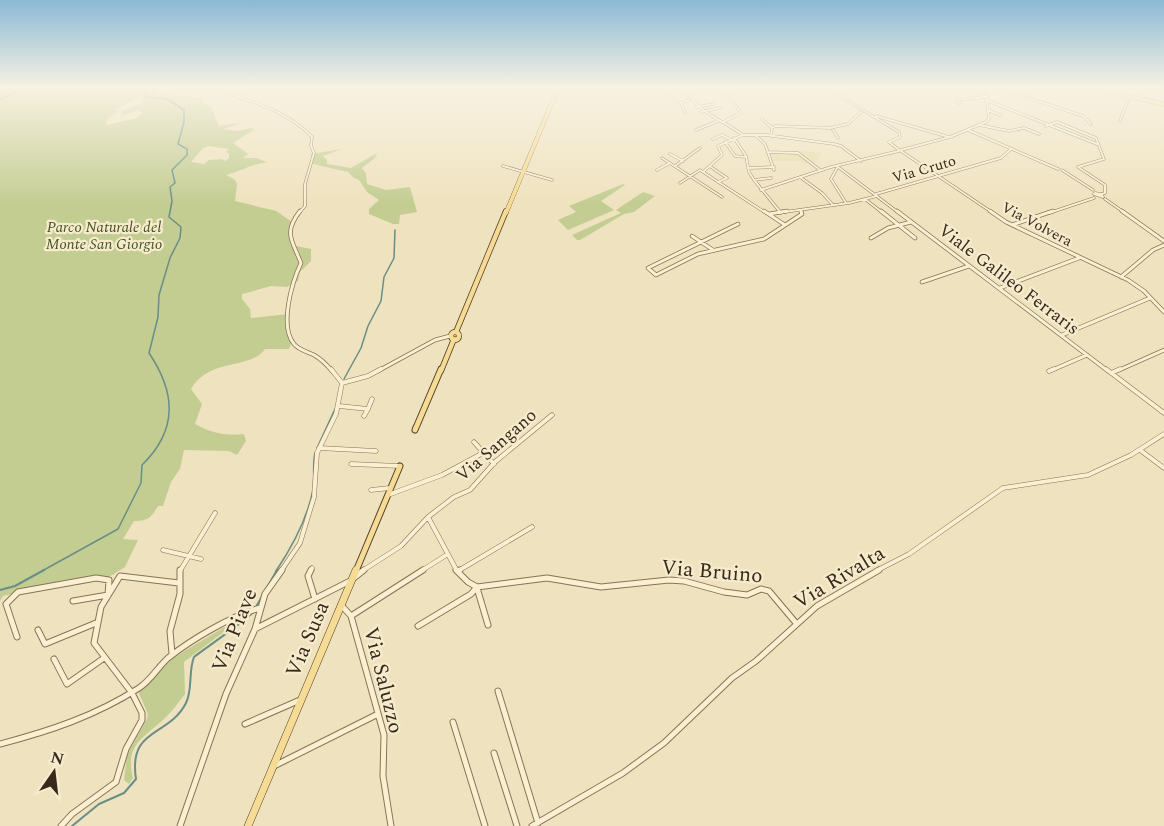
<svg xmlns="http://www.w3.org/2000/svg" width="1164" height="826" viewBox="0 0 1164 826" font-family="Spectral,serif">
	<style>
		.farmland { fill: #e5deab }
		.green { fill: #c3cd92; fill-rule: evenodd }
		.lines { fill: none; stroke-linecap: round; stroke-linejoin: round }
		.stream-far1 { stroke: #698e86; stroke-width: 1.5 }
		.stream { stroke: #698e86; stroke-width: 2 }
		.minor-far3-casing { stroke: #887356; stroke-width: 3 }
		.minor-far2-casing { stroke: #887356; stroke-width: 4.5 }
		.minor-far1-casing { stroke: #887356; stroke-width: 5 }
		.minor-casing { stroke: #887356; stroke-width: 7 }
		.major-far3-casing { stroke: #55402b; stroke-width: 4.5 }
		.major-far2-casing { stroke: #55402b; stroke-width: 6 }
		.major-far1-casing { stroke: #55402b; stroke-width: 7 }
		.major-casing { stroke: #55402b; stroke-width: 8 }
		.minor-far3 { stroke: #faefd1; stroke-width: 2 }
		.minor-far2 { stroke: #faefd1; stroke-width: 3 }
		.minor-far1 { stroke: #faefd1; stroke-width: 4 }
		.minor { stroke: #faefd1; stroke-width: 5 }
		.major-far3 { stroke: #f5db93; stroke-width: 4 }
		.major-far2 { stroke: #f5db93; stroke-width: 4.5 }
		.major-far1 { stroke: #f5db93; stroke-width: 5 }
		.major { stroke: #f5db93; stroke-width: 7 }
		.labels { text-anchor: middle; stroke-width: 4.5; stroke-linejoin: round; paint-order: stroke }
		.far-street-label { font-size: 15px; fill: #362a1b; stroke: #f6eccd }
		.far-park-label { font-size: 15px; font-style: italic; fill: #455321; stroke: #f6eccd }
		.street-label { font-size: 18px; fill: #362a1b; stroke: #f6eccd }
		.near-street-label { font-size: 21px; fill: #362a1b; stroke: #f6eccd }
	</style>
	<rect width="100%" height="100%" fill="#efe2be"/>
	<path class="farmland" d="M806 151 821 153 818 161 805 164 800 161H774L770 153Z"/>
	<path class="green" d="M0 88H144L146 90 156 89 159 95 170 89 167 95 204 98 202 103 211 107 219 126 242 123 223 129 237 131 251 128 254 130 233 143 248 154 243 158H256L267 162C249 165 241 171 226 175L234 179 237 184 235 201 276 211 292 222 289 233 296 246 311 249V261L300 272 298 281 287 287 271 286 242 294V299L250 309 251 318 289 314 291 343 289 349H265C251 370 210 357 191 389L202 404 195 424C211 433 226 436 244 434L246 441 237 455 229 451 184 450 180 469 171 482 163 506H158C151 518 148 521 134 521L123 539 138 540 125 567 109 577 95 575 3 596 0 601ZM136 99H141L142 103 121 111 122 116 139 110 142 113 137 118 106 125 108 118 118 112 114 110ZM209 146 229 149 226 152 229 154V158L225 161 222 159 209 160 204 164 191 162 203 148Z
		M342 149 323 156 327 160V164L351 168 377 153 375 158 362 168 366 173 367 184 386 190 410 187 417 212 400 215 399 224H393L369 214V209L379 200 367 192 359 180 354 178 348 172 313 164 311 154Z
		M623 184 625 185 601 201 614 210 568 230 558 220 576 212 569 206Z
		M643 192 655 196 634 212 624 214 580 240H577L572 235 621 213 616 210Z
		M246 614 247 618 225 631 184 662 185 694C179 702 173 710 167 716 145 738 124 743 133 778L129 784 124 780 127 755 147 719 148 714 138 691 168 661Z"/>
	<g class="lines">
		<path class="stream-far1" d="M0 99 28 88
			M344 379 361 348 368 326 381 301 384 277 394 258 395 230
			M317 448 335 409
			M42 571 118 529 141 483 142 465C178 430 176 393 149 353L158 317 159 295 170 258 180 238 181 227 169 217 172 201 170 187 175 183 172 170 187 155V149L178 144 184 122V110L167 99 147 97 140 88
			M276 571C292 547 307 520 313 490 315 478 312 466 315 453"/>
		<path class="stream" d="M0 590 15 586 44 570
			M256 607 277 570
			M72 826 99 804 124 793 136 779C128 727 168 738 186 703 193 689 188 672 194 657 204 649 251 617 254 611"/>
		<g class="minor-far3-casing">
			<path id="minor-far3" d="M213 88C247 100 287 110 312 137L311 146 314 153 305 184V206L299 213
				M684 88C698 113 721 119 743 135
				M826 88 899 132 900 137 889 142 899 150
				M966 88 985 97
				M998 88 1083 116 1091 124
				M666 95 681 103
				M986 100 1097 144
				M960 104 957 100 986 97
				M697 107 714 104
				M988 110 1000 115
				M701 112 720 108
				M685 113 681 103 689 100
				M876 116 949 137
				M762 119 772 128 771 136
				M1120 121 1129 97
				M723 122 741 113 724 88
				M979 125 1009 131 1024 128 1039 134
				M1046 126 1057 122 1096 138 1104 159 1078 167 1105 185V193L1102 194
				M772 128 775 126 830 128 848 124 861 112
				M696 130 718 121
				M833 130 838 138
				M968 130 1058 169
				M756 136 765 144 774 170
				M734 138 746 156 749 172 754 180 781 213
				M713 139 722 135 730 139
				M725 142 735 156 746 157
				M901 150 950 137 986 122 989 119 985 88
				M901 151 993 213
				M768 152 798 153 820 170
				M670 154 683 161
				M662 158 722 197
				M503 166 552 180
				M675 166 700 148
				M711 167 727 178 718 182
				M838 167 899 213
				M748 168 774 167
				M837 168 831 179 846 203
				M657 170 670 163
				M1062 170 1093 190
				M703 172 766 213
				M800 177 822 193 832 204
				M754 180 771 178
				M680 183 700 170 703 172 722 155 718 146 743 135H766L834 144 841 146 861 161
				M761 190 831 167 899 151
				M1095 193 1101 194 1103 197 1094 194Z
				M876 194 1001 158 1011 149
				M865 199 883 213
				M1105 199 1125 213
				M800 210 801 213
				M777 213 849 203 877 196
				M1049 213 1094 198"/>
		</g>
		<g class="minor-far2-casing">
			<path id="minor-far2" d="M300 211C283 233 292 240 301 263 292 282 279 326 294 344 299 350 308 352 314 355 321 359 327 365 332 371
				M764 211 785 225
				M881 211 915 238
				M897 211 1108 371
				M990 211 1006 222 1128 280 1144 291 1164 312
				M1122 211 1164 241
				M769 214 787 211
				M738 224 648 268 656 275 698 254 764 239 802 214 801 211
				M1012 225 1053 211
				M692 236 713 250
				M871 238 888 228 911 222
				M1121 277 1153 250 1164 245
				M922 282 969 266
				M1000 288 1079 258
				M1062 335 1150 298
				M378 371 435 340 450 336
				M1050 371 1087 355
				M1117 371 1164 350"/>
		</g>
		<g class="minor-far1-casing">
			<path id="minor-far1" d="M331 369 342 383
				M1106 369 1164 413
				M1049 371 1054 369
				M1111 373 1120 369
				M342 383 368 376 381 369
				M339 406 368 409 372 399
				M364 416 368 409
				M474 442 494 464
				M319 448 376 451
				M1140 450 1164 468
				M351 464 400 466
				M371 490 390 488
				M388 495 442 475 483 453
				M428 517 454 497 470 490 495 462 552 415
				M163 550 201 559
				M180 571 215 513
				M281 571 300 543 314 497 317 453 336 414 342 383
				M310 571 312 568
				M362 571 401 546 428 517 457 571
				M421 571 448 554
				M458 571 532 527
				M876 571 909 554 1003 488 1088 475 1131 455 1164 434"/>
		</g>
		<g class="minor-casing">
			<path id="minor" d="M311 570 308 576 315 599
				M456 570 468 582 477 587 547 578 601 587 669 580 684 581 724 592 747 595 761 589 769 591 796 623
				M458 571 460 570
				M477 588 488 625
				M341 605 351 616 384 735 383 776 391 826
				M351 616 423 570
				M418 626 471 594 477 587
				M255 629 350 581 364 570
				M38 630 45 644 96 623
				M17 637 6 604 18 592 96 578 109 580 108 595 73 601
				M172 654 170 631 180 594V570
				M54 659 67 684 104 658
				M498 691 538 823
				M453 722 485 826
				M245 724 300 700
				M0 744C50 731 95 716 139 688 151 680 158 667 168 658 192 639 231 616 260 608
				M494 753 517 826
				M274 766 378 714
				M61 826 72 814 116 782 126 749 142 720V713L132 693 94 643 101 607 120 576 179 583
				M180 826 226 694 255 629 265 594 282 570
				M532 826 623 773 664 743 732 678 756 661 817 606 879 570"/>
		</g>
		<g class="major-far3-casing">
			<path id="major-far3" d="M1090 88 1164 104
				M506 213 558 88"/>
		</g>
		<g class="major-far2-casing">
			<path id="major-far2" d="M451 336a4 4 0 1 1 8 0a4 4 0 1 1-8 0Z
				M456 332 506 211
				M441 371 454 339"/>
		</g>
		<g class="major-far1-casing">
			<path id="major-far1" d="M415 430 416 427
				M415 430 441 369
				M356 571 400 466"/>
		</g>
		<g class="major-casing">
			<path id="major" d="M248 826 356 570"/>
		</g>
		<use href="#minor-far3" class="minor-far3"/>
		<use href="#minor-far2" class="minor-far2"/>
		<use href="#minor-far1" class="minor-far1"/>
		<use href="#minor" class="minor"/>
		<use href="#major-far3" class="major-far3"/>
		<use href="#major-far2" class="major-far2"/>
		<use href="#major-far1" class="major-far1"/>
		<use href="#major" class="major"/>
	</g>
	<linearGradient id="sky" x2="0" y2="1"><stop stop-color="#8bb9d5"/><stop offset="0.43" stop-color="#f8f2e2"/><stop offset="1" stop-color="#f8f2e2" stop-opacity="0"/></linearGradient>
	<rect width="1164" height="204" fill="url(#sky)"/>
	<g class="labels">
		<g class="far-street-label">
			<text transform="translate(924 169) rotate(-16)" y="5">Via Cruto</text>
			<text transform="translate(1037 224) rotate(28)" y="5">Via Volvera</text>
		</g>
		<g class="far-park-label">
			<text x="104" y="232">Parco Naturale del<tspan x="104" dy="17">Monte San Giorgio</tspan></text>
		</g>
		<g class="street-label">
			<text transform="translate(1009 279) rotate(37)" y="6">Viale Galileo Ferraris</text>
			<text transform="translate(496 445) rotate(-41)" y="6">Via Sangano</text>
		</g>
		<g class="near-street-label">
			<text transform="translate(712 571) rotate(5)" y="7">Via Bruino</text>
			<text transform="translate(839 577) rotate(-31)" y="7">Via Rivalta</text>
			<text transform="translate(234 630) rotate(-68)" y="7">Via Piave</text>
			<text transform="translate(307 639) rotate(-67)" y="7">Via Susa</text>
			<text transform="translate(384 680) rotate(76)" y="7">Via Saluzzo</text>
		</g>
	</g>
	<g transform="translate(54 772) rotate(14)" stroke="#f6eccd" stroke-width="4.5" paint-order="stroke">
	<path d="M0-4.5L10 22L0 15L-10 22Z" fill="#362a1b"/>
	<text y="-9" font-size="16" font-weight="bold" text-anchor="middle" fill="#362a1b">N</text>
	</g>
</svg>
